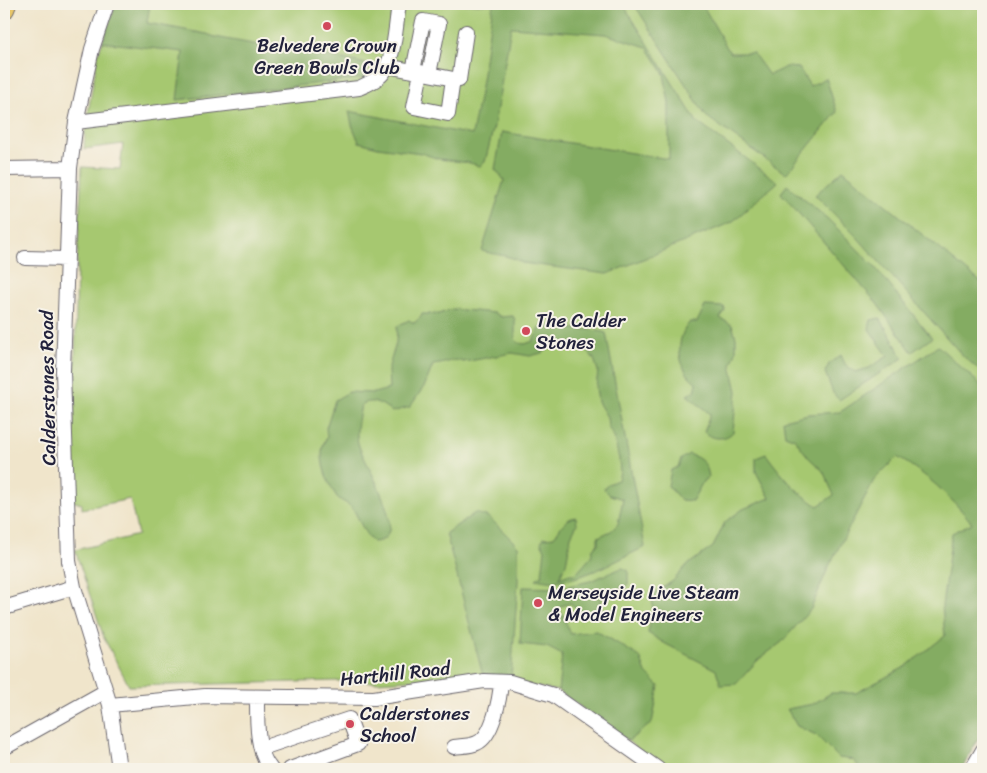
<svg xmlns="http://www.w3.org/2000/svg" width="987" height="773" viewBox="0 0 987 773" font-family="Sriracha,sans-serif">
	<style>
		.green { fill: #a6c870; stroke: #647556 }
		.forest { fill: #84ac62; stroke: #53674e }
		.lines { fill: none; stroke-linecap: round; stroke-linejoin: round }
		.minor-casing { stroke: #6a666d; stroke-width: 16 }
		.highway-casing { stroke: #6a666d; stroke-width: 22 }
		.minor { stroke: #fff; stroke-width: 14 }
		.highway { stroke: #e9c769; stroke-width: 20 }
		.poi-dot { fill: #d1495b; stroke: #f7f3e8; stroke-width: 2 }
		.labels { text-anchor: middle; stroke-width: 4; stroke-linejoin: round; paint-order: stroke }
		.poi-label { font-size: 19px; fill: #22223b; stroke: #f7f3e8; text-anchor: start }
		.street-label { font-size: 19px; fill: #22223b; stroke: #f7f3e8 }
	</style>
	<rect width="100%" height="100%" fill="#f7f3e8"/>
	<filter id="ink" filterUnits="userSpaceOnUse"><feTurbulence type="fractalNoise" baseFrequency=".02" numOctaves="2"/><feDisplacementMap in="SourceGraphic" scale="10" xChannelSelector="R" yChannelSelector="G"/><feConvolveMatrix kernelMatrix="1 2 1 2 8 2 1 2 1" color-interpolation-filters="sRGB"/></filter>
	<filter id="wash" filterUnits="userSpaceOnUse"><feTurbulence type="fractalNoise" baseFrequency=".0096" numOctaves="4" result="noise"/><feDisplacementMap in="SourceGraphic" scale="20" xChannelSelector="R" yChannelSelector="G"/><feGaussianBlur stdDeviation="1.12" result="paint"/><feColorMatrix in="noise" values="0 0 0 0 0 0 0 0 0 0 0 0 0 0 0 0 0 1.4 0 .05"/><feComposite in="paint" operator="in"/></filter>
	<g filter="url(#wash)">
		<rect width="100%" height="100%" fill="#f0e5cb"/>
		<path class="green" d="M116 4H983V730L961 769H666L558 691 483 676 377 682 338 681 129 686 104 638 75 550 138 535 130 499 82 509V504L72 501 77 265 82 167 120 169 123 144 84 149 85 131 98 54Z"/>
		<path class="forest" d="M116 4H150L147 23 207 34 215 37 280 49 290 48 367 64 364 78 177 100 183 52 102 42Z
			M493 4H623L697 122 778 182 732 222 607 274 522 263C511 255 495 255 482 251L504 180 495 169 502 132 669 159V103L664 74 647 47 605 34 511 27 494 126 485 162 480 166 470 163 439 159 421 153 378 147 359 142 352 125 349 111 472 135 481 87Z
			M634 4H702L730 53H753L769 75 786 67 799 68 810 86 826 78 837 112 786 174 706 116Z
			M843 170 983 284V373L963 356 857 237 815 195Z
			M787 185 829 220 874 266 932 338 912 352 875 301 781 193Z
			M705 306 724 307 725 311 720 318 732 325 736 337V352L731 365 737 391 733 432C726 440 712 440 704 432L710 414 687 395 695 391 697 383C677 370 674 339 690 322H697Z
			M452 309 495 313 501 317 513 316 515 320V339L519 343 525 344 533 341 539 328 542 325C563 331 585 326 606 333L645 547C617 560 586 579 555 581 549 582 542 580 536 579L542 575 545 550 541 542 544 538 554 537C561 528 563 519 576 517L577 524 571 536 566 564 559 578 570 574H576L591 557 593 548 598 544V537L611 531 618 524 623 499 610 495 604 489 608 484 618 480 620 472 619 459 614 437 608 427 607 417 598 402 596 388 598 371 594 359 583 346 557 344 542 353 530 356 512 353 464 362 455 360 440 364 433 365 425 385 410 407 392 412C383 404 373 398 361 405 359 417 355 431 358 443 362 460 416 541 373 542 363 533 360 520 353 509 349 503 341 502 337 497 327 482 315 454 327 437L326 428 335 400 349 392 374 393 389 389 388 370 396 343 397 326 409 320 414 323 421 317 422 314H439Z
			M880 318 903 358 839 400 833 393 825 372 829 364 841 355 845 364 855 372 869 368 888 356 869 329 871 320Z
			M938 346 983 387V559L980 564 983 574V730L962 769H861L853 760 839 758 816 735 797 726 787 709 813 704 831 693H856L905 667 945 636 942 606 952 533 972 523C950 496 927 474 897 457L874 480 864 499 828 568 811 609 782 642 758 660 736 684 721 685 716 670 664 643 648 633 652 613 653 594 673 581 687 565 713 547 725 522 743 509 770 498 756 472V458L766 454C783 477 794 490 818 506L834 495 823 471 808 457 795 439 785 435 783 420 808 414 840 412Z
			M689 454C702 459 707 463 709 477L704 480 692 501 681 500 668 486 671 470 678 467 681 459Z
			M475 513 489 517 518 546V581L511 679 483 676 446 533Z
			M622 568 628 570V585L600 599 602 612 586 616 570 603 559 607 571 634 596 631 612 640 640 657 646 673 659 686 652 723 628 741 558 691 562 655 547 647 520 644 523 587 560 588 590 581Z"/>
	</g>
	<g filter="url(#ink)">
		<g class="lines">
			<g class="minor-casing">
				<path id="minor" d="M107 4 92 49 76 122 70 168 63 371 69 561 74 587 110 705 119 769
					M387 66 459 80 466 32
					M413 71 423 21 439 24 429 74
					M421 72 414 107 448 114 453 79
					M76 122 359 88C368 84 380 79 385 70 395 53 396 23 399 4
					M4 169 70 168
					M25 258 66 259
					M4 608 74 587
					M257 697C257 719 256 753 271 769
					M110 705 205 696 374 698 484 681 510 682 553 695 658 769
					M454 747C461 746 471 746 477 743 493 736 500 698 501 682
					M4 748 106 691
					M262 748 349 719 358 744 290 769
					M972 769 983 750"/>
			</g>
			<g class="highway-casing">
				<path id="highway" d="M4 9 6 4"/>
			</g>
			<use href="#minor" class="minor"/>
			<use href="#highway" class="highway"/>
		</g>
	</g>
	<g class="poi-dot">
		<circle cx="327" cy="26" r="5"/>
		<circle cx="526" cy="331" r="5"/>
		<circle cx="538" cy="603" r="5"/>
		<circle cx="350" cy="724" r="5"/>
	</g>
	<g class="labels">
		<g class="poi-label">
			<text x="327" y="52" text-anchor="middle">Belvedere Crown<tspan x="327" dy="22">Green Bowls Club</tspan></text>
			<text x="536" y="327">The Calder<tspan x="536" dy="22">Stones</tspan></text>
			<text x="548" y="599">Merseyside Live Steam<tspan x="548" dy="22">&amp; Model Engineers</tspan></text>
			<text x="360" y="720">Calderstones<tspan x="360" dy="22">School</tspan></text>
		</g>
		<g class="street-label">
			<text transform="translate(47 388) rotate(-91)" y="7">Calderstones Road</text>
			<text transform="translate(395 673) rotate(-6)" y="7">Harthill Road</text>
		</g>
	</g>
	<rect width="987" height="773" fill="none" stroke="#f7f3e8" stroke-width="20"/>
</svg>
